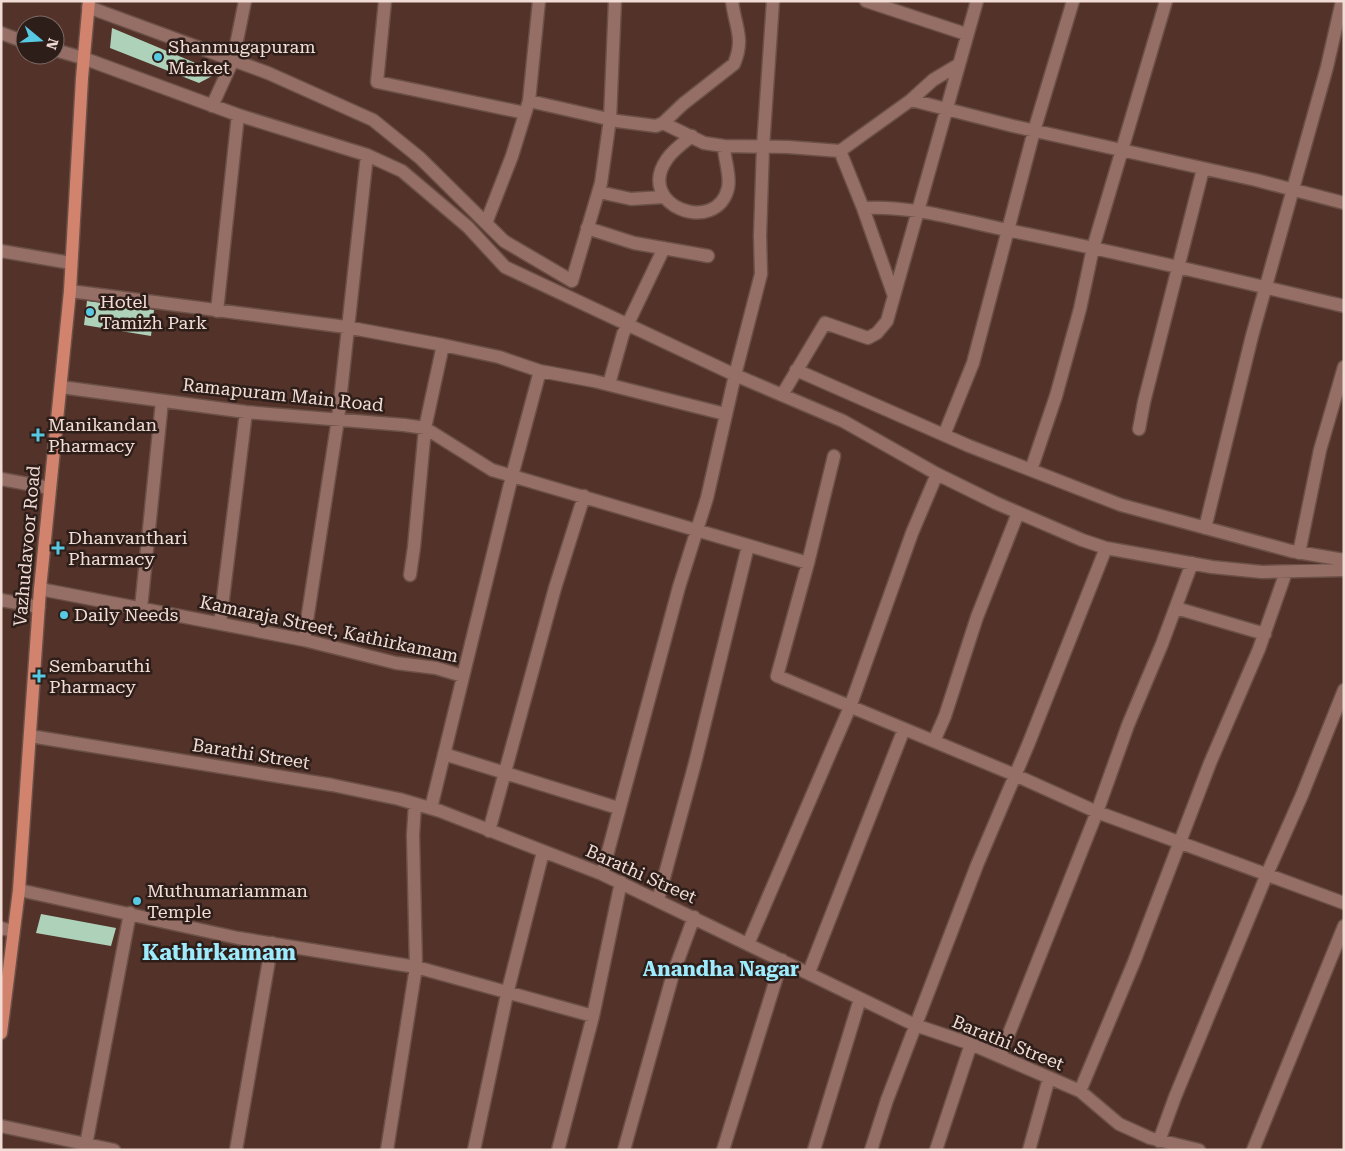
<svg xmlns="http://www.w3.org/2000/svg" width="1345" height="1151" viewBox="0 0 1345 1151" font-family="'Roboto Serif',serif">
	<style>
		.building { fill: #add2b9 }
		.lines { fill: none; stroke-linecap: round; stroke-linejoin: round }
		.minor-casing { stroke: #6b5048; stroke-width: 15 }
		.major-casing { stroke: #6b5048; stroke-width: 15 }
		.minor { stroke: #956f65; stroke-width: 12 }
		.major { stroke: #d2836d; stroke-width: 12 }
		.poi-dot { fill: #58c9e3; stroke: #2e1e1a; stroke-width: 2 }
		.labels { text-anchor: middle; stroke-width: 5; stroke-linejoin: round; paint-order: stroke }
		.poi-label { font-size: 18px; fill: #f2dcd6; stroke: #2e1e1a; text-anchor: start }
		.street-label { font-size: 18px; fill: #f2dcd6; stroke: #2e1e1a }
		.quarter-label { font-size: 20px; font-weight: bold; fill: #9eebfe; stroke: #2e1e1a }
		.district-label { font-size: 22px; font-weight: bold; fill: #9eebfe; stroke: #2e1e1a }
	</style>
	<rect width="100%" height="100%" fill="#533229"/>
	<path class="building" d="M112 28 205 67 216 74 199 83 110 48Z
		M87 301 154 310 151 336 84 325Z
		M41 914 116 928 111 946 36 933Z"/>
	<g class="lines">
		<g class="minor-casing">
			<path id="minor" d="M385 1 377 82 525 113
				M866 1 966 34
				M88 7 268 73 373 120 420 158 504 241 572 281 601 183 610 119 615 1
				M1 33 25 42
				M55 50 83 58 238 115 367 155 402 171 468 227 505 267 735 375 843 421 937 474 996 503 1082 540 1106 548 1212 567 1262 572 1344 570
				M911 100 1013 126 1256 180 1344 203
				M529 101 617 121 656 126 663 123 683 104 734 64C745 38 735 27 732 1
				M212 106 233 60 245 1
				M663 123 704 143 724 146 788 147 840 151 911 100 933 80 958 65
				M692 136C683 143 673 150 667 159 634 206 717 236 728 188 731 175 724 159 724 146
				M840 151 863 208 894 296
				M599 192 631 199 663 197
				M863 208C914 205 962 221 1012 231 1123 253 1234 280 1344 306
				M486 223 512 156 529 101 539 1
				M587 228 634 243 708 256
				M1 251 71 263
				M70 291 346 327 443 345 499 357 540 371 594 381 725 414
				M217 311 238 115
				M796 370 969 446 1121 505 1291 551 1344 560
				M609 384 623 334 664 248
				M61 387 246 412 404 425 425 428 492 470 808 563
				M782 395 825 323 868 338 877 333 887 321 977 1
				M1139 429 1144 402 1203 169
				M944 435 973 363 1034 131 1073 1
				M834 456 808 563 777 676 1015 775 1097 812 1344 903
				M1031 470 1056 396 1080 309 1093 248 1166 1
				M1 479 50 488
				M1205 528 1252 336 1327 67 1342 1
				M1299 553 1320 450 1344 367
				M410 575 414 547 425 428 443 345
				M40 589 304 640 396 663 436 668 463 676
				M1 600 39 607
				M141 608 162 401
				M1176 608 1265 634
				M220 623 246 412
				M304 640 338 419 367 155
				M30 736 332 785 399 799 440 811 602 874 915 1025 971 1044 1080 1091 1119 1124 1150 1138 1199 1150
				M934 741 945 716 977 617 1018 513
				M444 754 618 808
				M431 808 512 476 540 371
				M489 831 555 588 584 496
				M602 874 679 587 707 498 735 375 761 274 760 236 763 147 773 1
				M19 890 238 938 416 967 593 1016
				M658 900 695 763 748 546
				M1 928 13 931
				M748 944 850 707 912 533 937 474
				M809 972 904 729
				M1000 1056 1097 812 1128 725 1162 644 1192 563
				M1080 1091 1134 962 1210 763 1259 649 1286 572
				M1 1126 114 1150
				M1159 1141 1175 1097 1267 874 1302 795 1344 690
				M85 1150 130 913
				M236 1150 272 943
				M387 1150 416 967 413 835 415 804
				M474 1150 507 994 543 852
				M558 1150 593 1016 621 882
				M624 1150 673 974 694 917
				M723 1150 782 960
				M814 1150 860 999
				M871 1150 887 1100 977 865 1028 745 1106 548
				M936 1150 971 1044
				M1029 1150 1049 1078
				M1253 1150 1344 926"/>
		</g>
		<g class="major-casing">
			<path id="major" d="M1 1033 19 890 40 589 70 291 82 78 89 1"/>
		</g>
		<use href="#minor" class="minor"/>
		<use href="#major" class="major"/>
	</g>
	<g class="poi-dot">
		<circle cx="158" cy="57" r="5"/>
		<circle cx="90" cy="312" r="5"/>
		<path d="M35.5 427.5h5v5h5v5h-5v5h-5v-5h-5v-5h5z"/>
		<path d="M55.5 540.5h5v5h5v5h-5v5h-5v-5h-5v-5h5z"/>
		<circle cx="64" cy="615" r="5"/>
		<path d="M36.5 668.5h5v5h5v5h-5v5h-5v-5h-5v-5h5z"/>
		<circle cx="137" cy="901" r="5"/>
	</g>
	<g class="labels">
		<g class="poi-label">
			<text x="168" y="53">Shanmugapuram<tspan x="168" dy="21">Market</tspan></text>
			<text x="100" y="308">Hotel<tspan x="100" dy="21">Tamizh Park</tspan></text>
			<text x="48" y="431">Manikandan<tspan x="48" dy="21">Pharmacy</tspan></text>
			<text x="68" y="544">Dhanvanthari<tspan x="68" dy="21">Pharmacy</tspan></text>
			<text x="74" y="621">Daily Needs</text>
			<text x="49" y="672">Sembaruthi<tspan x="49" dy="21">Pharmacy</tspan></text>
			<text x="147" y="897">Muthumariamman<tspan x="147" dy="21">Temple</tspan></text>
		</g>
		<g class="street-label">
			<text transform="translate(283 395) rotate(6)" y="6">Ramapuram Main Road</text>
			<text transform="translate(27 546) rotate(-85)" y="6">Vazhudavoor Road</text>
			<text transform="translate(329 629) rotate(12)" y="6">Kamaraja Street, Kathirkamam</text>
			<text transform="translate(251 754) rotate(9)" y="6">Barathi Street</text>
			<text transform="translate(641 874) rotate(24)" y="6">Barathi Street</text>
			<text transform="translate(1008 1043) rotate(22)" y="6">Barathi Street</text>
		</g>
		<g class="quarter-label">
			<text x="721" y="976">Anandha Nagar</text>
		</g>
		<g class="district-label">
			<text x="219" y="960">Kathirkamam</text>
		</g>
	</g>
	<rect width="1345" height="1151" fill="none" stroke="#f2dcd6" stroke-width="5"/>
	<g transform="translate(40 40) rotate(108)"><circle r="24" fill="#2e1e1a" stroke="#7c6a65"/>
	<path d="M0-4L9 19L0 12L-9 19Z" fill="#58c9e3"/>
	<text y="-8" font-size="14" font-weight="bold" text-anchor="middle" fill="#f2dcd6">N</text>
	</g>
</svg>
